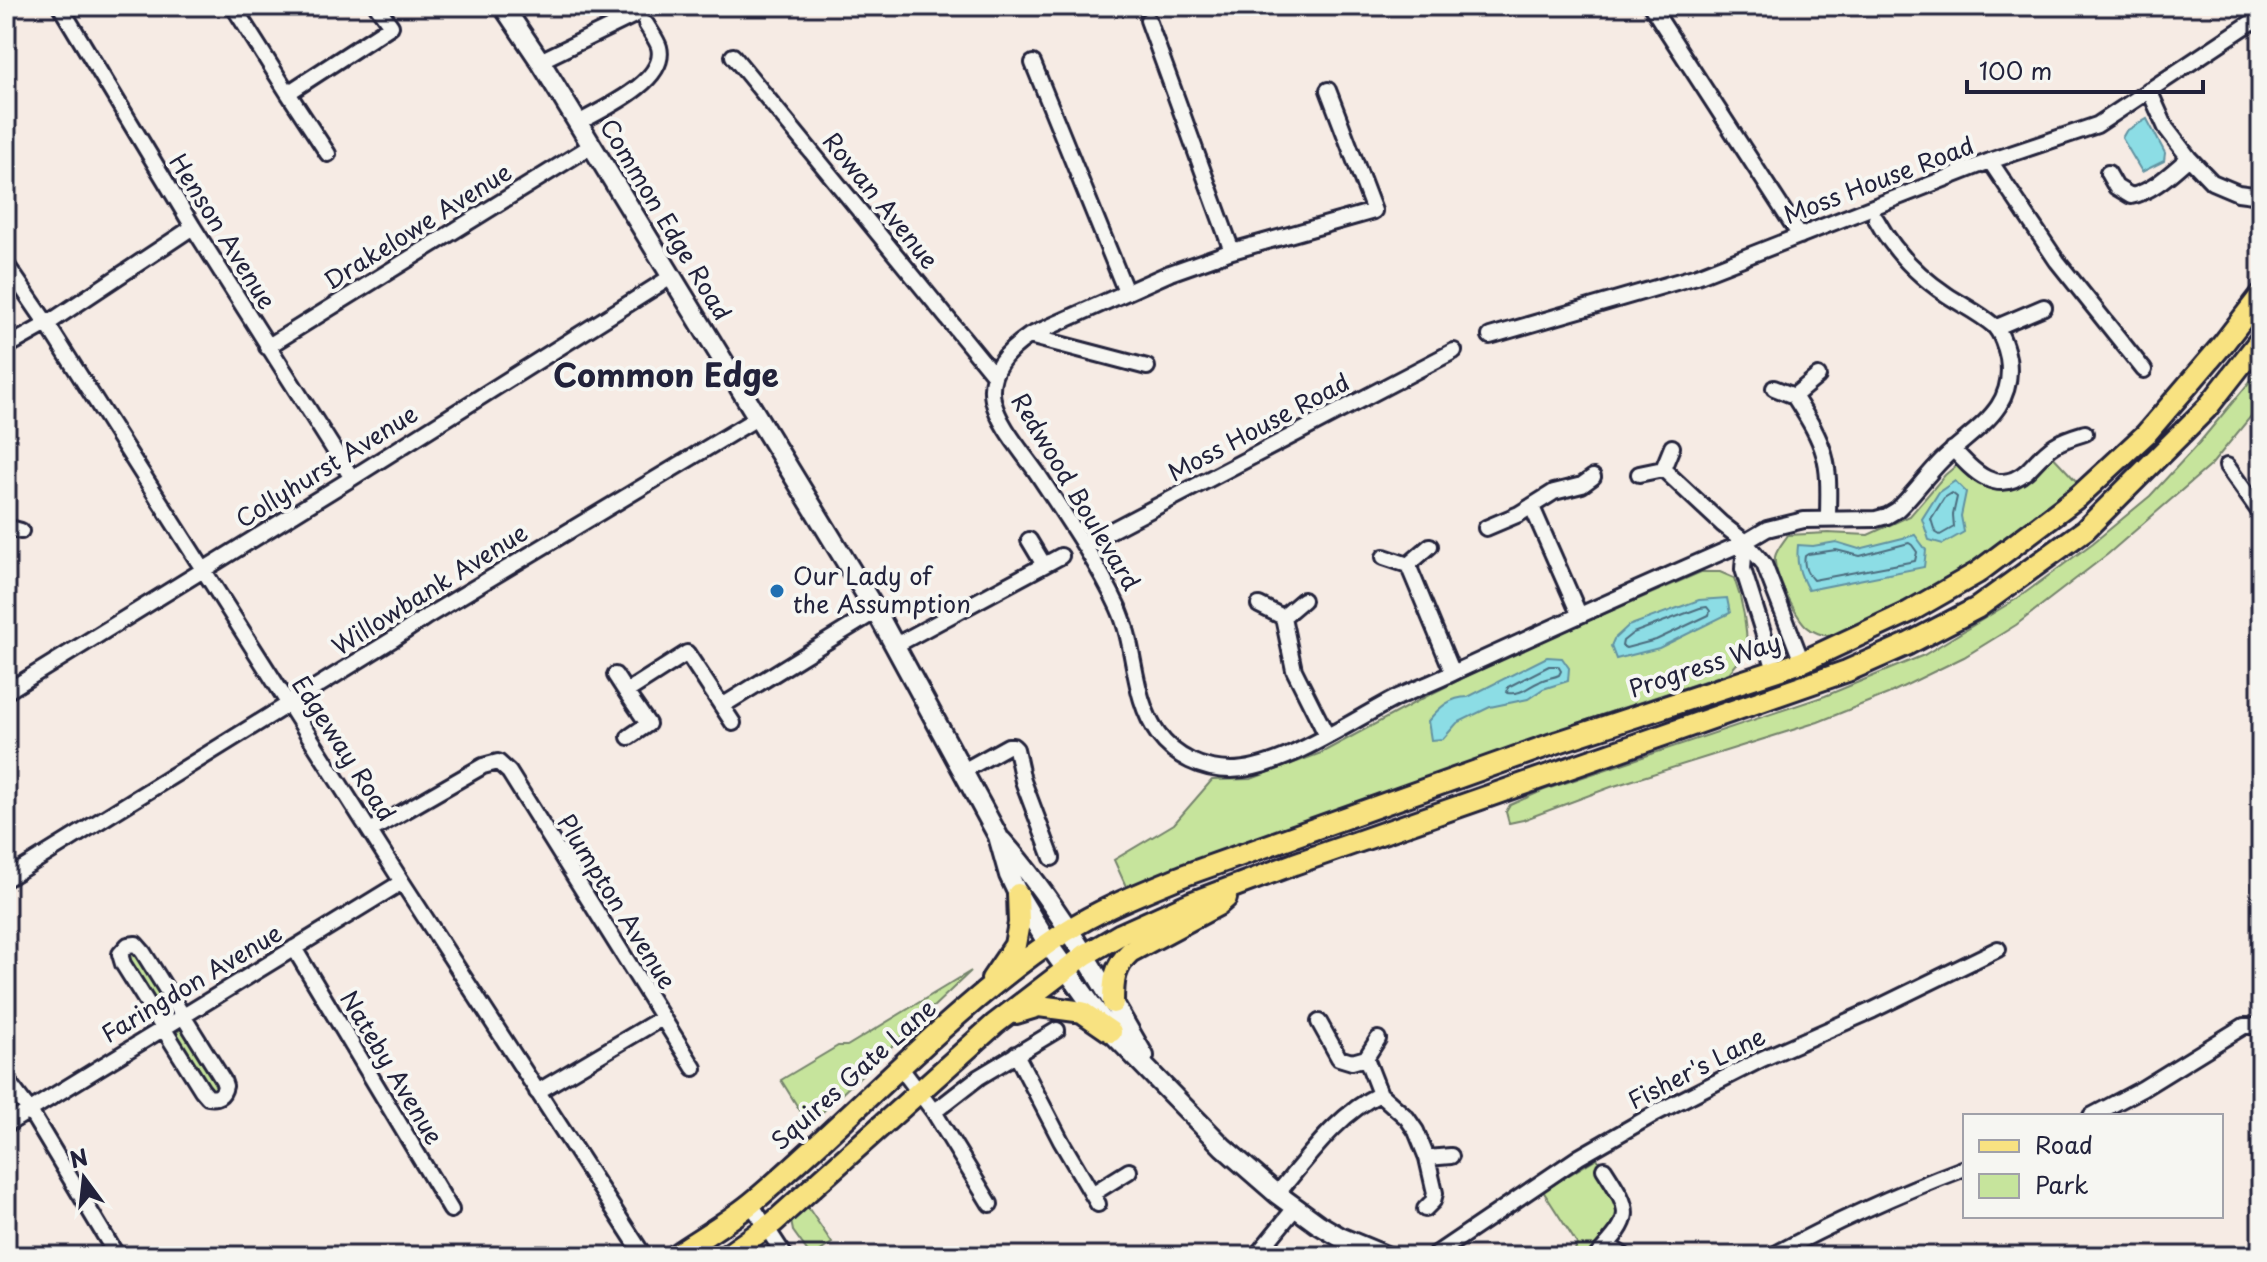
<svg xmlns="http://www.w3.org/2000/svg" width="2267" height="1262" viewBox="0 0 2267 1262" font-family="'Playpen Sans',sans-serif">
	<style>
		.green { fill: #c6e49c; stroke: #74836c; stroke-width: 2 }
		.water { fill: #8cdde5; stroke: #6292a1; stroke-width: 2 }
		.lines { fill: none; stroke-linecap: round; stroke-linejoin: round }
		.shore { stroke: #4c6d7f; stroke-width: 2 }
		.minor-casing { stroke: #22223b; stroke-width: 20 }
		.secondary-casing { stroke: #22223b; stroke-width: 24 }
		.primary-casing { stroke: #22223b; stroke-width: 26 }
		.minor { stroke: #f6f6f2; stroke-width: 14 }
		.secondary { stroke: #f6f6f2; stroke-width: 18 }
		.primary { stroke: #f8e281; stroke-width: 20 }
		.poi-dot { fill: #1f6fb2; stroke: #f6f6f2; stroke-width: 3 }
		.labels { text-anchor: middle; stroke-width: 8; stroke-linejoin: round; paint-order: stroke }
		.street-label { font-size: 24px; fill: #22223b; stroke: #f6f6f2 }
		.poi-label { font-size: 24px; fill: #22223b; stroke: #f6f6f2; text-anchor: start }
		.district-label { font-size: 32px; font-weight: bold; fill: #22223b; stroke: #f6f6f2 }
	</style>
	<rect width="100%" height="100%" fill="#f6ebe4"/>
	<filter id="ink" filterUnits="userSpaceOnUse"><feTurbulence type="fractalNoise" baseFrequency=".0125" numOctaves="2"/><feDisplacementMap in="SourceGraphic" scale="16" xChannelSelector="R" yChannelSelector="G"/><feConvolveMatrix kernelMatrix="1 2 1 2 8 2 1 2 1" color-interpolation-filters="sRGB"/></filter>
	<g filter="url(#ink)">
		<path class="green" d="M2261 368V404L2212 464 2108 554 2016 625 1964 657 1888 694 1818 722 1611 787 1523 820 1509 823 1506 812 1510 805 1544 790 1825 696 1924 655 2018 598 2093 543 2150 496 2199 443Z
			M2048 451 2077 482 1993 550 1965 568 1919 595 1835 637C1824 635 1814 634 1806 626 1795 615 1773 572 1775 557 1776 550 1784 541 1788 535L1828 533 1868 535 1910 516 1945 475 1963 460 2004 482Z
			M1701 572H1720L1734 578C1743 602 1747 626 1747 652L1729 673 1604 714 1348 807 1128 891 1114 860 1174 824 1212 780 1251 779 1321 753 1427 696 1507 656Z
			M136 944 176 1005 157 1017 123 949Z
			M971 971 809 1125 781 1080 838 1046H847Z
			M188 1025 223 1080 215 1098 169 1037Z
			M1597 1158 1625 1204 1607 1245 1624 1256H1573L1577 1244 1543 1191Z
			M805 1203 832 1243 813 1256H811L793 1231 791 1221Z"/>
		<path class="water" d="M2147 119 2165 153 2164 161 2142 172 2122 138 2126 131Z
			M1955 481 1966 492 1961 516 1964 532 1943 544 1929 540 1922 519 1939 492Z
			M1915 535 1926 550 1924 567 1808 590C1799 573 1796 563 1798 545L1813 546 1836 542 1859 549Z
			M1727 598 1730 613 1659 648 1616 659 1611 646 1614 639 1628 626 1699 600Z
			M1547 657 1562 658 1569 668 1568 681 1543 689 1528 699 1490 707 1457 723 1443 739 1431 740 1428 721C1439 708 1450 697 1468 697Z"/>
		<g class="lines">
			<path class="shore" d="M1952 493 1957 497 1953 515 1954 527 1940 535 1935 532 1931 519 1944 498Z
				M1909 543 1912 545 1917 552 1915 561 1813 580C1807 574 1803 565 1805 556L1808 554 1836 550 1860 556Z
				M1707 607 1710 611 1709 615 1656 640 1626 648 1622 646 1623 641 1633 633 1700 608Z
				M1549 666H1558L1561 671 1559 675C1553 678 1545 678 1539 682 1527 687 1522 695 1507 693L1508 687Z"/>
			<g class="minor-casing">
				<path id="minor" d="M60 6 193 227 352 478
					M233 6 288 93
					M1651 6 1800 236
					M1148 20 1232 251
					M733 56 993 374
					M540 61 653 6
					M1033 63 1126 292
					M1328 90 1374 211 1232 251 1170 273 1029 336C1007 351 987 371 993 400 999 426 1022 451 1037 473 1066 517 1096 560 1118 607 1137 648 1131 696 1158 734 1175 757 1202 770 1231 770 1281 770 1351 721 1396 698 1416 689 1437 681 1457 671 1553 627 1648 584 1745 542L1767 529 1804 520 1876 519 1887 516 1897 510C1913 495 1926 476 1942 460 1974 428 2016 411 2008 358 2006 348 2001 332 1993 325 1979 313 1962 305 1947 295 1917 275 1893 250 1876 219
					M2149 90 2166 128 2189 158 2212 182 2238 193 2261 196
					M578 123C601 110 668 81 659 47 657 40 650 31 646 24
					M328 154 288 93 391 26 377 6
					M1990 161 2057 261 2144 370
					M2108 173 2116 187 2131 196C2154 191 2172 172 2189 158
					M6 264 47 324 402 882 644 1256
					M1997 327 2044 307
					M1029 336 1147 367
					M1490 336 1697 276 1990 161 2097 125 2261 16
					M6 347 47 324 193 227
					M267 347 591 146
					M1818 376 1794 396C1805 414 1818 433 1824 454 1830 474 1828 498 1828 519
					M1774 388 1794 396
					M1672 447 1663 469 1722 524 1745 542 1764 564 1802 662
					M1953 449C1974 472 1997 497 2027 471 2036 462 2045 451 2055 445 2064 439 2075 436 2085 433
					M2227 466 2261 514
					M1639 474 1663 469
					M1532 507 1579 614
					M6 527 21 531
					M1486 528 1519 514 1554 492 1582 485 1593 477
					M1029 540 1044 565
					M1745 542 1743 569 1775 670
					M1085 544 1454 351
					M1430 546 1408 565 1453 673
					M1384 557 1408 565
					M1259 605 1283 617 1294 670 1327 736
					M1283 617 1303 600
					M896 645 1061 556
					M615 675 626 692
					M6 692 352 478 671 277
					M722 706 876 611
					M629 737 648 724 626 692 687 653 733 723
					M963 771 1008 746H1013L1016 749 1023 781 1052 858
					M370 831 483 766 498 762 509 772 694 1068
					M6 879 395 638 426 617 757 418
					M136 944 143 952 223 1080 225 1086C223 1096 217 1099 208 1097L202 1090 123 964 120 954 128 945Z
					M294 948 451 1210
					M1319 1022 1339 1058 1352 1062 1366 1058 1380 1094 1407 1118 1416 1131 1427 1158 1435 1193 1433 1201 1425 1209
					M1016 1054 1061 1141 1098 1204
					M1366 1058 1378 1039
					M900 1067 934 1112 990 1204
					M6 1079 30 1111 117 1256
					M537 1092 662 1018
					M934 1112 979 1077 1057 1030
					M2091 1116 2142 1089 2244 1026H2261
					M6 1125 402 882
					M1427 1158 1451 1156
					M1092 1194 1129 1171
					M1277 1194C1307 1159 1337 1114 1380 1094
					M751 1204 785 1256
					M1607 1245 1624 1256
					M1256 1256 1295 1208
					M1433 1256 1579 1157 1656 1113 1762 1059 1873 1010 1998 949
					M1597 1256C1633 1216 1633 1214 1604 1169
					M1772 1256C1834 1222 1899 1193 1965 1168"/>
			</g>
			<g class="secondary-casing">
				<path id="secondary" d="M503 6 540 61 876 611 998 836 1009 875 1018 894 1048 944 1111 1032 1223 1147 1277 1194 1318 1224 1340 1237 1386 1256
					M1002 841C1059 905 1101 982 1144 1056"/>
			</g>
			<g class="primary-casing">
				<path id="primary" d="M992 979 1015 945 1019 923 1018 894
					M1113 1003C1113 981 1114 967 1130 952L1218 905 1226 898
					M1016 1013 1039 1006 1076 1011 1082 1012 1111 1032
					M674 1256C700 1238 729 1222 754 1201 858 1113 950 1008 1065 932 1102 908 1144 892 1185 875L1558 742 1802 662 1909 612 1977 573 2079 496 2146 434 2223 344 2261 295
					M726 1256 774 1222 995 1024 1085 955 1121 934 1190 903 1294 864 1847 671 1908 644 1977 608 2085 530 2207 408 2261 339"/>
			</g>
			<use href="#minor" class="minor"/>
			<use href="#secondary" class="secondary"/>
			<use href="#primary" class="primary"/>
		</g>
	</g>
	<circle class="poi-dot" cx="777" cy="591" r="8"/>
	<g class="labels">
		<g class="street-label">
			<text transform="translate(1879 181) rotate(-21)" y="8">Moss House Road</text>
			<text transform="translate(880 201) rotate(51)" y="8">Rowan Avenue</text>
			<text transform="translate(665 220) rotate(59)" y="8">Common Edge Road</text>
			<text transform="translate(418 227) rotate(-32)" y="8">Drakelowe Avenue</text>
			<text transform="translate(222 232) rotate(58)" y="8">Henson Avenue</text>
			<text transform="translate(1259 428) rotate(-28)" y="8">Moss House Road</text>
			<text transform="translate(327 467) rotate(-32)" y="8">Collyhurst Avenue</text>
			<text transform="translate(1075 492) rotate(59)" y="8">Redwood Boulevard</text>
			<text transform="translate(430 590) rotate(-32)" y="8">Willowbank Avenue</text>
			<text transform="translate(1705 666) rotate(-18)" y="8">Progress Way</text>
			<text transform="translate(343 749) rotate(57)" y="8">Edgeway Road</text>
			<text transform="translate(616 902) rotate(58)" y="8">Plumpton Avenue</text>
			<text transform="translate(192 984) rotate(-31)" y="8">Faringdon Avenue</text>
			<text transform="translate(391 1068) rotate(59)" y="8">Nateby Avenue</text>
			<text transform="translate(1697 1069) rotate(-27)" y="8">Fisher's Lane</text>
			<text transform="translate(854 1075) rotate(-42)" y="8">Squires Gate Lane</text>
		</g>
		<g class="poi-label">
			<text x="793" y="585">Our Lady of<tspan x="793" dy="28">the Assumption</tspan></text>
		</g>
		<g class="district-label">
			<text x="666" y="387">Common Edge</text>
		</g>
	</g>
	<rect width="2267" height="1262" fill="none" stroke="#f6f6f2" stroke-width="32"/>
	<rect x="16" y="16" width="2235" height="1230" fill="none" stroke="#22223b" stroke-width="3" filter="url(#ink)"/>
	<rect x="1963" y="1114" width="260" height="104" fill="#f6f6f2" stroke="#a1a1a9" stroke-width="2"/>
	<rect x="1979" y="1140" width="40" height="12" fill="#f8e281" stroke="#a1a1a9" stroke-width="2"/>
	<text x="2035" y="1154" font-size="24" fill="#22223b">Road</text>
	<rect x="1979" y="1174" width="40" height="24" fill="#c6e49c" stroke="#a1a1a9" stroke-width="2"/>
	<text x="2035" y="1194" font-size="24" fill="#22223b">Park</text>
	<g transform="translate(84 1178) rotate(345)" stroke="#f6f6f2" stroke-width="6" paint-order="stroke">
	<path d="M0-6L14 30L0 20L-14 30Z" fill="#22223b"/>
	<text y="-12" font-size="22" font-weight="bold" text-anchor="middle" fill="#22223b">N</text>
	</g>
	<path d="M1967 80v12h236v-12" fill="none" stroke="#22223b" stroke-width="4"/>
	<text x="1979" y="80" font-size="24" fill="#22223b" stroke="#f6f6f2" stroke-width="6" paint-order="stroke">100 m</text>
</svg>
